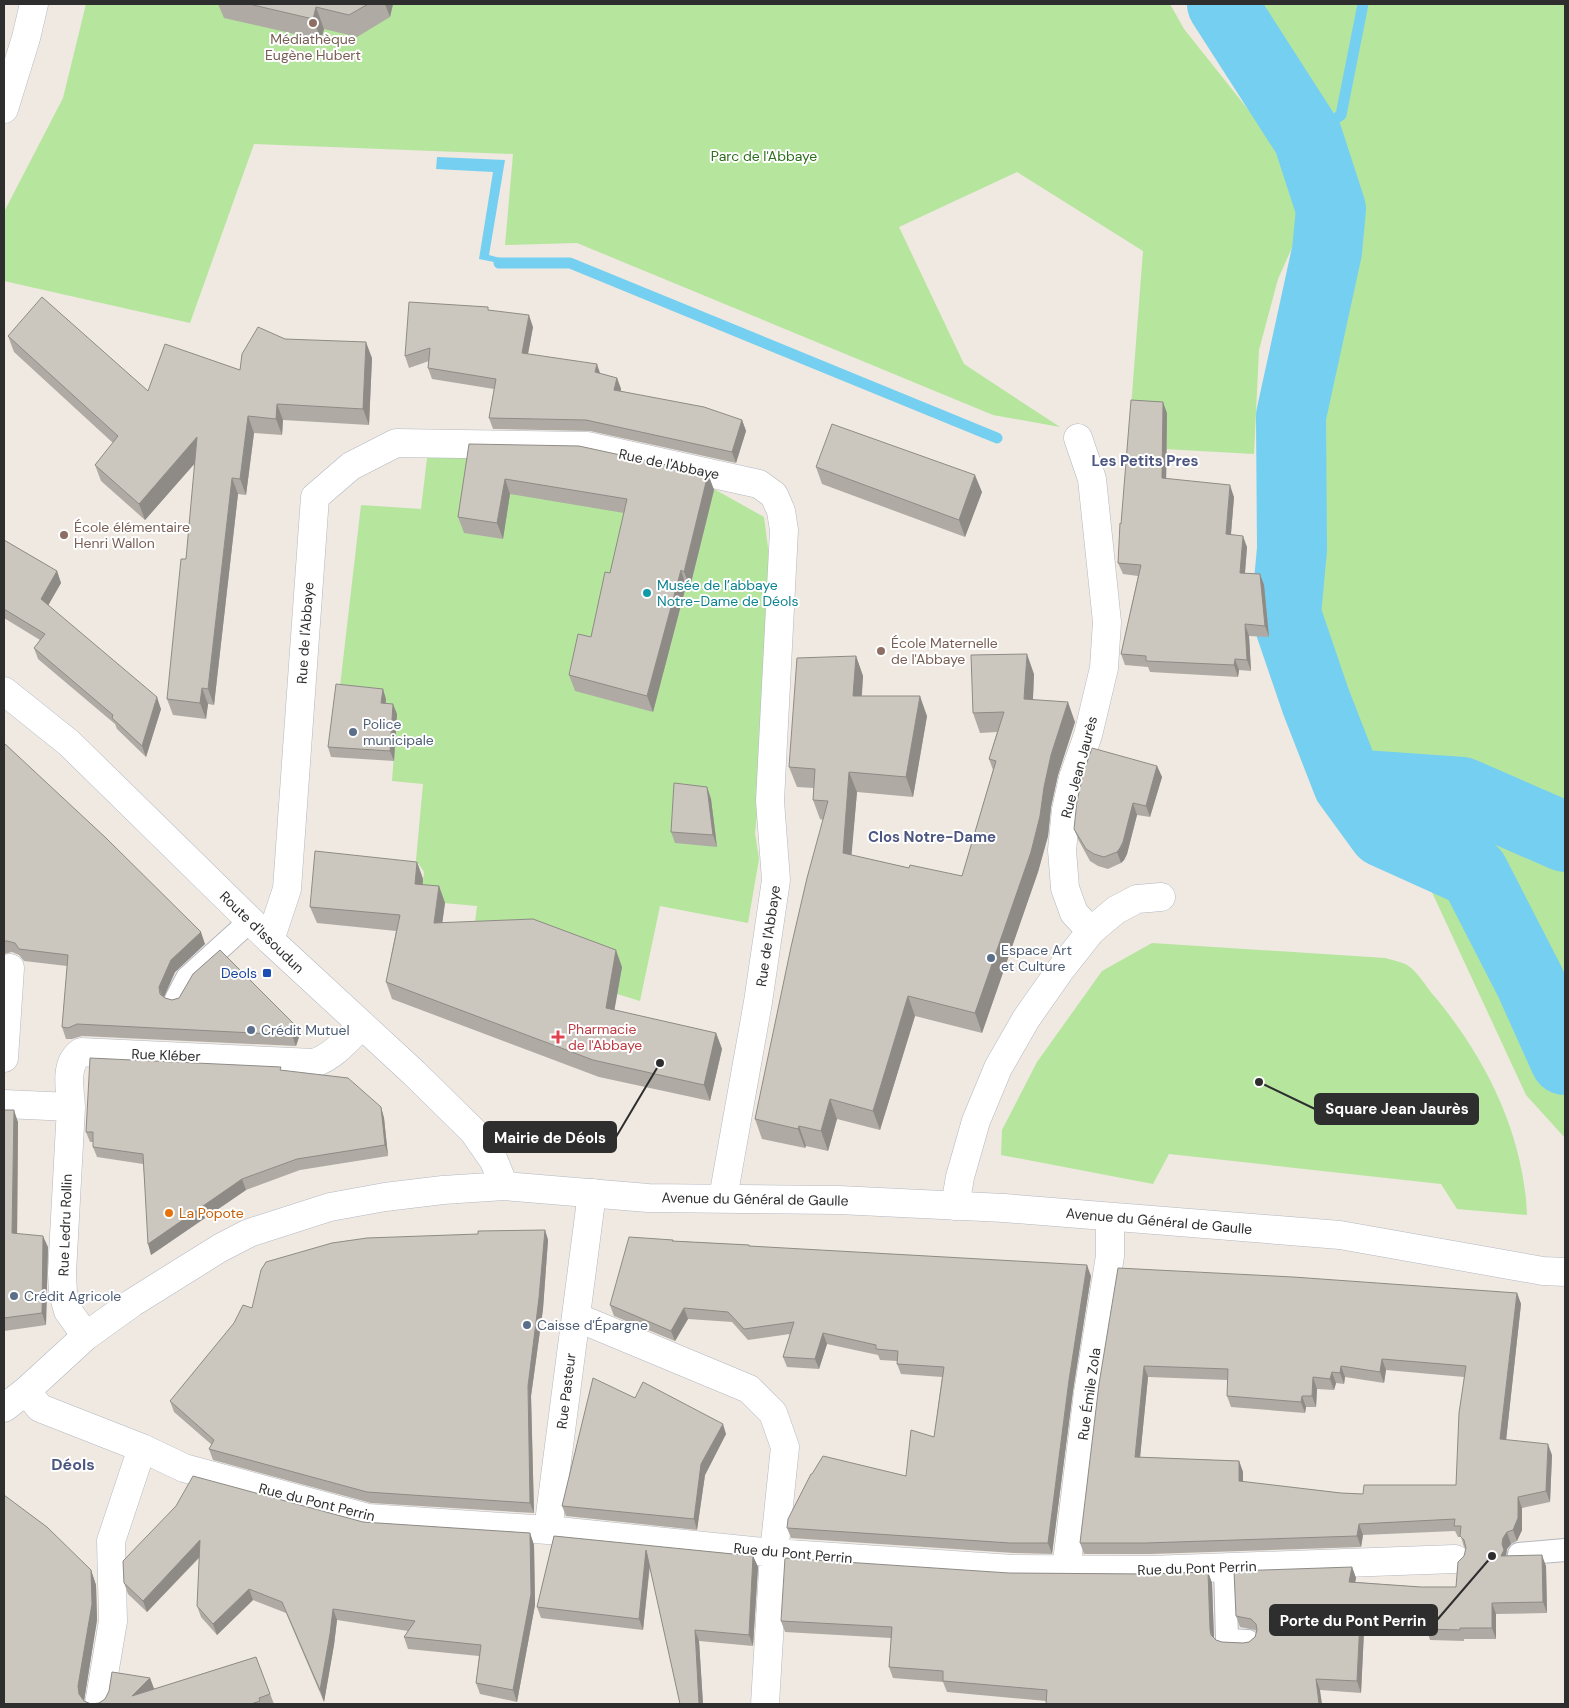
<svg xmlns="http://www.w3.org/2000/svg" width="1569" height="1708" viewBox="0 0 1569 1708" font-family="'DM Sans',sans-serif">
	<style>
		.green { fill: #b6e59e }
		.water { fill: #75cff0 }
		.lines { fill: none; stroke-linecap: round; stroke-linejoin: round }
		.stream { stroke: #75cff0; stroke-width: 11 }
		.river { stroke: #75cff0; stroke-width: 70 }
		.lane-casing { stroke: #b4b7c1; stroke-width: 24 }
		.street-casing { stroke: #b4b7c1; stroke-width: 29 }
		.secondary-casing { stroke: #b4b7c1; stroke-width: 29 }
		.lane { stroke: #fff; stroke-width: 22 }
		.street { stroke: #fff; stroke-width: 28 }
		.secondary { stroke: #fff; stroke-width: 28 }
		.wall { fill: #afaba4; fill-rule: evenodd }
		.shaded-wall { fill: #8e8b86 }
		.building { fill: #cbc7bf; stroke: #8e8b86; fill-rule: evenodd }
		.education-dot { fill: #8d6e63; stroke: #fff; stroke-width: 2 }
		.culture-dot { fill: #0f9aa8; stroke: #fff; stroke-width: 2 }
		.service-dot { fill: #5c6f8a; stroke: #fff; stroke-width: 2 }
		.transit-dot { fill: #1a4fb4; stroke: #fff; stroke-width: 2 }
		.health-dot { fill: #e0444e; stroke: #fff; stroke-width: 2 }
		.food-dot { fill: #e8710a; stroke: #fff; stroke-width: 2 }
		.labels { text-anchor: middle; stroke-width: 4; stroke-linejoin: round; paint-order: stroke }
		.education-label { font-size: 14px; fill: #785e54; stroke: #fff; text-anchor: start }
		.park-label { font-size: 14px; fill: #2c6e1b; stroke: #fff }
		.street-label { font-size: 14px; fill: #2e2e2e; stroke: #fff }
		.culture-label { font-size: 14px; fill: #0d838f; stroke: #fff; text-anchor: start }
		.service-label { font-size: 14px; fill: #4e5e75; stroke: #fff; text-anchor: start }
		.transit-label { font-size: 14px; fill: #164399; stroke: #fff; text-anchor: end }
		.health-label { font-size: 14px; fill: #be3a42; stroke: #fff; text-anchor: start }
		.food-label { font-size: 14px; fill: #c56008; stroke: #fff; text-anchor: start }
		.neighbourhood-label { font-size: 15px; font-weight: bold; fill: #4d5680; stroke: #fff }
		.quarter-label { font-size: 16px; font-weight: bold; fill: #4d5680; stroke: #fff }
		.leader { fill: none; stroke: #2e2e2e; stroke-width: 2 }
		.callout-dot { fill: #2e2e2e; stroke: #fff; stroke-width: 2 }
		.callout { fill: #2e2e2e; stroke: #2e2e2e; stroke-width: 2 }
		.callout-label { font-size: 15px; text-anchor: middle; font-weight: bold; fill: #fff }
	</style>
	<rect width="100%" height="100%" fill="#efe9e1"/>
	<path class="green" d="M86 4H1170L1184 29 1278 147 1307 214 1278 279 1259 350 1254 454 1128 447 1143 251 1017 172 899 227 964 364 1060 427 993 415 577 243 505 245 513 154 254 144 190 323 4 281V212L63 98Z
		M1199 4H1565V1138L1526 1095 1271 545 1347 204Z
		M449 454 662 476 714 489 764 517 771 570 762 766 755 833 759 859 748 923 660 906 640 1001 617 994 473 938 477 906 421 901 424 872 416 860 423 784 392 781 397 715 384 713 386 699 339 695 361 505 421 509 427 458Z
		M1152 943 1385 958C1392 960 1404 962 1410 967 1419 974 1427 988 1435 997 1486 1058 1524 1135 1527 1215L1457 1209 1441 1184 1169 1154 1153 1184 1001 1155 1002 1130 1037 1062 1102 971Z"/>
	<path class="water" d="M437 157 505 160 489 255 500 258 499 263 479 259 493 172 436 169Z"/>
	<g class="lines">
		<path class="stream" d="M1308 138 1341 115 1363 4
			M499 263H570L997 438
			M1557 833 1565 825"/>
		<path class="river" d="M1222 4 1308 138 1331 209 1327 251 1291 416 1292 549 1286 614 1316 702 1348 784 1383 832 1474 873 1530 982 1565 1060
			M1348 784 1462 792 1565 837"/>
		<g class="lane-casing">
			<path id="lane" d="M176 999 187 978 250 921
				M1519 1554 1565 1550
				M1225 1567 1227 1640 1248 1641"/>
		</g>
		<g class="street-casing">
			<path id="street" d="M4 109 26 38 34 4
				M1078 438 1092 479 1107 622 1104 668 1088 735 1073 778 1066 810 1062 850 1065 888 1074 913 1091 931
				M270 940 287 889 315 497 351 466 396 443 587 446 759 484 774 495 781 511 784 530 770 801 776 880 758 1002 723 1198
				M4 1058 10 968
				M4 1104 71 1107C70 1088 64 1064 81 1052L314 1063C333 1057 348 1039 362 1025
				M71 1107 62 1273 63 1293 68 1311 86 1336
				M955 1206 960 1177 976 1121 998 1068 1026 1019 1061 969 1091 931 1116 910 1137 899 1161 897
				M576 1317 749 1389 773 1413 785 1447 774 1553 765 1704
				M26 1391 40 1408 142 1448 184 1468 368 1518 548 1530 774 1553 1013 1569 1150 1570 1455 1559
				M548 1530 592 1193
				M1066 1570 1088 1393 1110 1256V1218
				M99 1704 113 1621 111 1541 142 1448"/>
		</g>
		<g class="secondary-casing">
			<path id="secondary" d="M4 691 69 743 270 940 414 1073 473 1131 494 1161 504 1186
				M4 1408 26 1391 86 1336 132 1303 220 1248 249 1233 330 1207 385 1197 443 1190 504 1186 648 1198 839 1200 1004 1208 1340 1235 1543 1271 1565 1272"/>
		</g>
		<use href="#lane" class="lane"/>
		<use href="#street" class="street"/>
		<use href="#secondary" class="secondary"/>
	</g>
	<path class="wall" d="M218 4H393L390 17 357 37 324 29 321 40 224 18Z
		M490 310 533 327 528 354 617 378 621 389V391L742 420 746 431 736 463 590 431 493 429 489 418 494 389 432 379 428 368 429 361 409 368 405 356Z
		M8 336 148 391 240 370 285 339 372 358 369 425 283 420 282 435 254 433 246 495 238 494 214 705 208 704 206 719 173 715 167 699 186 559 195 463 145 520 101 481 95 465 113 443 14 352Z
		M1167 413 1166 479 1234 497 1231 534 1247 547 1245 573 1260 574 1264 585 1269 637 1249 636 1251 671 1239 670 1238 677 1150 672 1148 667 1125 665 1121 654 1138 576 1123 574 1118 563 1121 524Z
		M469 444 708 474 714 490 690 587 686 586 653 712 575 691 569 675 591 637 610 573 624 513 510 494 503 539 464 533 458 517Z
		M816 467 982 492 965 537 822 484Z
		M4 540 57 571 61 583 48 605 161 709 146 757 117 729 115 724 38 659 34 648 40 640 4 618Z
		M856 656 863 676 862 696 927 716 913 797 857 792 851 855 909 868 962 876 993 770 989 759 997 732 980 733 973 713 1034 674 1033 699 1075 722 1058 775 1051 807 1048 836 1038 872 982 1033 915 1016 880 1130 837 1119 828 1151 806 1146 805 1148 762 1139 755 1119 823 820 820 819 813 800 814 788 797 787 789 767Z
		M386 699V703L397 714 394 761 331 757 328 747Z
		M4 743 205 944 175 972 164 997 165 998 172 1000 179 998 299 1037 296 1046 82 1036 72 1039H66L62 1027 67 966 24 961 19 955 12 952 4 954Z
		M1157 766 1162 777 1150 817 1137 815 1127 854 1124 860 1121 863 1108 869 1098 866 1090 861 1079 841 1074 829Z
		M707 787 711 799 717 847 675 843 671 832Z
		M417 862 423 879V885L439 886 445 903 442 923 622 967 614 1010 716 1033 722 1049 710 1101 599 1077 392 999 386 982 396 931 317 923 310 907Z
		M283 1070 381 1107 384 1118 388 1156 300 1170 246 1190 151 1255 143 1164 97 1157 93 1147V1142H90L86 1132Z
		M4 1110 18 1122 17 1234 48 1247 46 1325 4 1331Z
		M545 1230 548 1240 543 1309 531 1396 534 1513 371 1503 213 1460 209 1449 212 1445 174 1412 170 1401 252 1308 478 1234Z
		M673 1240 674 1241 749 1245 750 1246 1091 1276 1073 1391 1052 1554 1014 1553 791 1538 787 1528 812 1474 906 1476 934 1437 942 1377 901 1374 897 1364V1361L880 1360 878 1355 827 1344 819 1369 787 1367 783 1357 790 1334 748 1340 732 1322 688 1319 675 1341 614 1316 610 1305Z
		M1118 1268 1517 1293 1521 1304 1506 1440 1552 1455 1550 1502 1522 1508V1530L1517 1541 1511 1544 1507 1549 1506 1556 1546 1566 1547 1613 1496 1614V1639H1464V1641L1430 1640 1427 1631H1364L1361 1693 1320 1690 1046 1701 947 1692 943 1682 893 1678 889 1667 891 1638 785 1632 781 1621 1009 1573 1146 1574 1208 1572 1212 1583 1214 1638 1216 1640 1222 1642 1243 1643 1249 1642 1255 1637 1257 1632 1255 1630 1240 1627 1236 1616 1352 1567 1356 1578 1355 1582 1421 1587H1456L1466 1549 1464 1547 1461 1537H1458L1455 1531 1363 1535 1361 1547 1150 1554H1084L1080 1543ZM1386 1370 1464 1377 1456 1485 1363 1494 1341 1493 1243 1482V1472L1239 1461 1140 1457 1148 1377 1228 1380 1227 1396 1231 1407 1305 1413 1306 1407H1316L1317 1389 1334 1390 1336 1383 1344 1384 1345 1377 1384 1383Z
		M635 1398 726 1434 705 1475 697 1530 566 1516 562 1506Z
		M363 1522 530 1533 534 1545 535 1605 517 1702 480 1694 476 1683 479 1656 408 1649 404 1637 408 1631 337 1620 334 1645 324 1702 286 1613 253 1600 217 1635 201 1617 197 1606 200 1557 147 1612 128 1594 124 1583 123 1561Z
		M554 1536 753 1556 758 1567 753 1646 699 1641 703 1704H680L650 1566 643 1630 541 1618 537 1607Z
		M91 1570 96 1585 97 1620 84 1701 91 1704 99 1703 150 1678 154 1689 256 1657 274 1704H4Z"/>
	<path class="shaded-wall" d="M385 4H393L390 17Z
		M316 7 324 29 321 40 313 19Z
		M529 315 533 327 526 364 522 353Z
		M366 342 372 358 369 425 363 409Z
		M597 364 601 376 595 372Z
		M617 378 621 389 618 401 614 390Z
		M1163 402 1167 413 1166 490 1162 478Z
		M277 404 283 420 282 435 276 419Z
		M248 416 254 433 246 495 240 479Z
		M742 420 746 431 736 463 732 452Z
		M197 437 203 454 145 520 139 504Z
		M708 474 714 490 690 587 684 572Z
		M975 475 982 492 965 537 959 520Z
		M232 478 238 494 214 705 208 689Z
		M505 479 510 494 503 539 497 523Z
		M1230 485 1234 497 1230 545 1226 534Z
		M1243 536 1247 547 1244 584 1240 573Z
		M681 570 686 586 653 712 647 696Z
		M57 571 61 583 45 611 41 599Z
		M1260 574 1264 585 1269 637 1265 626Z
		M1245 624 1249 636 1251 671 1247 660Z
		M1027 654 1034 674 1032 719 1024 699Z
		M856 656 863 676 860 716 853 696Z
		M1235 659 1239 670 1238 677 1234 665Z
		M202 688 208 704 206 719 200 703Z
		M383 689 386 699 384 713 381 703Z
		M920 696 927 716 913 797 906 777Z
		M157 697 161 709 146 757 142 746Z
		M1068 702 1075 722 1058 775 1051 807 1048 836 1038 872 982 1033 975 1013 1044 787 1051 755Z
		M393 704 397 714 394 761 390 751Z
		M1157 766 1162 777 1150 817 1146 806Z
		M849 772 857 792 850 873 843 853Z
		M707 787 711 799 717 847 713 835Z
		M1133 803 1137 815 1127 854 1124 860 1121 863 1117 852Z
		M417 862 423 879 421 901 415 884Z
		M439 886 445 903 440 940 434 923Z
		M201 932 205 944 175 972 163 999 165 1006 159 987 171 960Z
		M616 950 622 967 612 1024 606 1008Z
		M908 996 915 1016 880 1130 873 1111Z
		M295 1025 299 1037 296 1046 292 1035Z
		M716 1033 722 1049 710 1101 704 1085Z
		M830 1099 837 1119 828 1151 821 1131Z
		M381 1107 384 1118 388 1156 385 1145Z
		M14 1110 18 1122 17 1245 12 1233Z
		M799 1126 806 1146 805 1148 798 1129Z
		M242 1179 246 1190 151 1255 148 1244Z
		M545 1230 548 1240 543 1309 531 1396 534 1513 530 1503 528 1386Z
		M43 1236 48 1247 46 1325 42 1313Z
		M1087 1265 1091 1276 1073 1391 1052 1554 1048 1543 1069 1380Z
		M1517 1293 1521 1304 1505 1450 1500 1439Z
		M684 1308 688 1319 675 1341 671 1331Z
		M823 1333 827 1344 819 1369 815 1359Z
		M1382 1359 1386 1370 1384 1383 1380 1372Z
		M1144 1366 1148 1377 1139 1468 1135 1457Z
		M1341 1366 1345 1377 1344 1384 1340 1373Z
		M1332 1372 1336 1383 1334 1390 1330 1379Z
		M1313 1377 1317 1389 1316 1407 1312 1396Z
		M1302 1396 1306 1407 1305 1413 1301 1402Z
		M723 1424 726 1434 705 1475 697 1530 694 1519 701 1464Z
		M1548 1444 1552 1455 1550 1502 1546 1491Z
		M1239 1461 1243 1472V1493L1239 1481Z
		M1518 1497 1522 1508V1530L1517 1541 1513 1530Z
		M1359 1524 1363 1535 1361 1547 1357 1536Z
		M1507 1532 1511 1544 1507 1549 1506 1556 1508 1561 1501 1556 1503 1538Z
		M530 1533 534 1545 535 1605 517 1702 513 1690Z
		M200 1540 205 1551 147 1612 143 1601Z
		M646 1550 650 1561 643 1630 639 1619Z
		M1542 1555 1546 1566 1547 1613 1543 1602Z
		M753 1556 758 1567 753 1646 749 1635Z
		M1352 1567 1356 1578 1353 1593 1349 1582Z
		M91 1570 96 1585 97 1620 84 1701 79 1694 78 1686Z
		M1208 1572 1212 1583 1214 1640 1215 1646 1210 1629Z
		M249 1589 253 1600 217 1635 213 1624Z
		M1492 1603 1496 1614V1639L1492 1628Z
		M333 1609 337 1620 334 1645 324 1702 320 1690Z
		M1360 1620 1364 1631 1361 1693 1357 1681Z
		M695 1630 699 1641 703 1704H699Z
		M150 1678 156 1694 132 1696Z
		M1316 1679 1320 1690 1322 1704H1319Z"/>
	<path class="building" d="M249 4H368L349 15 316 7 313 19Z
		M42 297 148 391 165 344 240 370 242 354 258 327 285 339 366 342 363 409 277 404 276 419 248 416 240 479 232 478 208 689 202 688 200 703 167 699 181 559H186L197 437 139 504 95 465 118 436 8 336Z
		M409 302 488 307V310L529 315 522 353 597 364 595 372 617 378 614 390 704 407 742 420 732 452 586 420 489 418 496 379 428 368 430 348 405 356Z
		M1131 400 1163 402 1162 478 1230 485 1226 534 1243 536 1240 573 1260 574 1265 626 1245 624 1247 660 1235 659 1234 665 1146 661V656L1121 654 1141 565 1118 563 1120 523 1121 524Z
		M832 424 975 475 959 520 816 467Z
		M469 444 579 446 708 474 684 572 681 570 647 696 569 675 578 634 591 637 605 572 610 573 627 499 505 479 497 523 458 517Z
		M4 540 57 571 41 599 157 697 142 746 112 718 113 715 34 648 45 634 4 609Z
		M1027 654 1024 699 1068 702 1051 755 1044 787 1040 816 1031 852 975 1013 908 996 873 1111 830 1099 821 1131 799 1126 798 1129 755 1119 791 947 807 878 828 801 813 800 815 769 789 767 797 658 856 656 853 696H920L906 777 849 772 843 853 909 868 910 865 962 876 996 761 989 759 1004 712 973 713 971 655Z
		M336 684 383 689 381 703 393 704 390 751 328 747Z
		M4 743 106 838 201 932 171 960 159 987 160 994 165 998 172 1000 179 998 193 974 220 950 295 1025 292 1035 77 1024 68 1028 62 1027 68 955 19 949 15 943 7 941H4Z
		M1092 748 1157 766 1146 806 1133 803 1123 842 1120 848 1117 852 1104 857 1094 854 1086 849 1074 829 1077 801 1084 771Z
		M674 783 707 787 713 835 671 832Z
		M315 851 417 862 415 884 439 886 434 923 533 919 616 950 606 1008 716 1033 704 1085 593 1060 386 982 400 915 310 907Z
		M90 1058 281 1067 280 1070 348 1078 381 1107 385 1145 297 1159 242 1179 148 1244 143 1154 93 1147V1132H86Z
		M4 1110H14L12 1233 43 1236 42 1313 4 1318Z
		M545 1230 539 1298 528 1386 530 1503 367 1492 209 1449 214 1440 170 1401 234 1323 243 1305 252 1308 261 1270 266 1262 332 1243 367 1238 478 1234V1231Z
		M629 1237 673 1240 672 1241 749 1245V1246L1087 1265 1069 1380 1048 1543H1010L787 1528 788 1519 811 1474H812L823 1456 906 1476 911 1430 934 1437 944 1367 897 1364 898 1351 876 1349V1345L823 1333 815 1359 783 1357 794 1322 744 1329 728 1312 684 1308 671 1331 610 1305Z
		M1118 1268 1293 1277 1517 1293 1500 1439 1548 1444 1546 1491 1518 1497V1518L1513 1530 1507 1532 1503 1538 1502 1544 1504 1550 1501 1556 1542 1555 1543 1602 1492 1603V1628H1460V1630L1426 1629 1427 1620H1360L1357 1681 1316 1679 1319 1704H1046L1047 1690 943 1681V1671L889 1667 892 1627 781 1621 785 1558 1009 1573 1146 1574 1208 1572 1210 1629 1211 1635 1216 1640 1222 1642 1243 1643 1249 1642 1255 1637 1257 1630 1256 1624 1251 1619 1236 1616 1234 1571 1352 1567 1349 1582 1421 1587H1456L1458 1562 1464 1556 1466 1548 1464 1540 1460 1536 1461 1526H1454L1455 1519 1359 1524 1357 1536 1146 1543H1080L1099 1384ZM1382 1359 1466 1366 1459 1413 1456 1485H1364L1363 1494 1341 1493 1239 1481V1461L1135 1457 1144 1366 1228 1369 1227 1396 1301 1402 1302 1396H1312L1313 1377 1330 1379 1332 1372 1340 1373 1341 1366 1380 1372Z
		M593 1378 635 1398 643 1382 723 1424 701 1464 694 1519 562 1506Z
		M193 1476 363 1522 530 1533 531 1594 513 1690 476 1683 481 1645 404 1637 415 1621 333 1609 330 1634 320 1690 282 1602 249 1589 213 1624 197 1606 200 1540 143 1601 124 1583 123 1561 176 1506Z
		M4 1495 47 1527 91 1570 92 1604 78 1686 79 1694 84 1701 91 1704 99 1703 105 1699 109 1691 112 1672 150 1678 132 1696 256 1657 270 1694 259 1698 260 1701 251 1704H4Z
		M554 1536 753 1556 749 1635 695 1630 699 1704H680L646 1550 639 1619 537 1607Z"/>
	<g class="education-dot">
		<circle cx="313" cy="23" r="5"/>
		<circle cx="64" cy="535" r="5"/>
		<circle cx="881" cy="651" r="5"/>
	</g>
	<circle class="culture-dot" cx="647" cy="593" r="5"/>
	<g class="service-dot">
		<circle cx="353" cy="732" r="5"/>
		<circle cx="991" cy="958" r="5"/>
		<circle cx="251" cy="1030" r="5"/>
		<circle cx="14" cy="1296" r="5"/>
		<circle cx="527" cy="1325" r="5"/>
	</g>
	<rect class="transit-dot" x="262" y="968" width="10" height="10" rx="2.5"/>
	<path class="health-dot" d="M555.5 1029.5h5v5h5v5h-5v5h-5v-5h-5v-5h5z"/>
	<circle class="food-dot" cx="169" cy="1213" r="5"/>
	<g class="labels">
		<g class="education-label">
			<text x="313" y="44" text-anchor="middle">Médiathèque<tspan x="313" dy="16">Eugène Hubert</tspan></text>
			<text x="74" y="532">École élémentaire<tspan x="74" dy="16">Henri Wallon</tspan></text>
			<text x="891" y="648">École Maternelle<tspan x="891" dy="16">de l'Abbaye</tspan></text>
		</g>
		<g class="park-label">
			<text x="764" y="161">Parc de l'Abbaye</text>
		</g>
		<g class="street-label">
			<text transform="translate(669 464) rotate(12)" y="5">Rue de l'Abbaye</text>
			<text transform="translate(305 633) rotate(-86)" y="5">Rue de l'Abbaye</text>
			<text transform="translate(1079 767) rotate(-75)" y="5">Rue Jean Jaurès</text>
			<text transform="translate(262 932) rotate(44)" y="5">Route d'Issoudun</text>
			<text transform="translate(768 936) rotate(-82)" y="5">Rue de l'Abbaye</text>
			<text transform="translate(166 1055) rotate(2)" y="5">Rue Kléber</text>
			<text transform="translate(755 1199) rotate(1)" y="5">Avenue du Général de Gaulle</text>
			<text transform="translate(1159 1221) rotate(5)" y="5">Avenue du Général de Gaulle</text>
			<text transform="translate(65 1225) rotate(-88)" y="5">Rue Ledru Rollin</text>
			<text transform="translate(566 1391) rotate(-83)" y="5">Rue Pasteur</text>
			<text transform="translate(1089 1394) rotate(-82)" y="5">Rue Émile Zola</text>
			<text transform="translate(317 1502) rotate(14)" y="5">Rue du Pont Perrin</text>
			<text transform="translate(793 1553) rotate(5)" y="5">Rue du Pont Perrin</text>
			<text transform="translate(1197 1568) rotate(-2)" y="5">Rue du Pont Perrin</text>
		</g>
		<g class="culture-label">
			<text x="657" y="590">Musée de l’abbaye<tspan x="657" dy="16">Notre-Dame de Déols</tspan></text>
		</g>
		<g class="service-label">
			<text x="363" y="729">Police<tspan x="363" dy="16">municipale</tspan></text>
			<text x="1001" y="955">Espace Art<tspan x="1001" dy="16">et Culture</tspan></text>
			<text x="261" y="1035">Crédit Mutuel</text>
			<text x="24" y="1301">Crédit Agricole</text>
			<text x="537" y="1330">Caisse d'Épargne</text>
		</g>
		<g class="transit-label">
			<text x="257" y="978">Deols</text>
		</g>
		<g class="health-label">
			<text x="568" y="1034">Pharmacie<tspan x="568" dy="16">de l'Abbaye</tspan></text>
		</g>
		<g class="food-label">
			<text x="179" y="1218">La Popote</text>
		</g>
		<g class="neighbourhood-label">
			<text x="1145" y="466">Les Petits Pres</text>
			<text x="932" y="842">Clos Notre-Dame</text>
		</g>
		<g class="quarter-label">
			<text x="73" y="1470">Déols</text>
		</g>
	</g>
	<path class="leader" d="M1259 1082L1315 1109M660 1063L616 1137M1492 1556L1437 1620"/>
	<g class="callout-dot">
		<circle cx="1259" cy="1082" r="5"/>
		<circle cx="660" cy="1063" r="5"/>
		<circle cx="1492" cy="1556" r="5"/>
	</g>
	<g class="callout">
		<rect x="1315" y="1094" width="163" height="30" rx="5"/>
		<rect x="484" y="1122" width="132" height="30" rx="5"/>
		<rect x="1270" y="1605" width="167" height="30" rx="5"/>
	</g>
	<g class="callout-label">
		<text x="1397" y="1114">Square Jean Jaurès</text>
		<text x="550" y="1143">Mairie de Déols</text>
		<text x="1353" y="1626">Porte du Pont Perrin</text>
	</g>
	<rect width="1569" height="1708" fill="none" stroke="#2e2e2e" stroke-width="10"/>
</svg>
